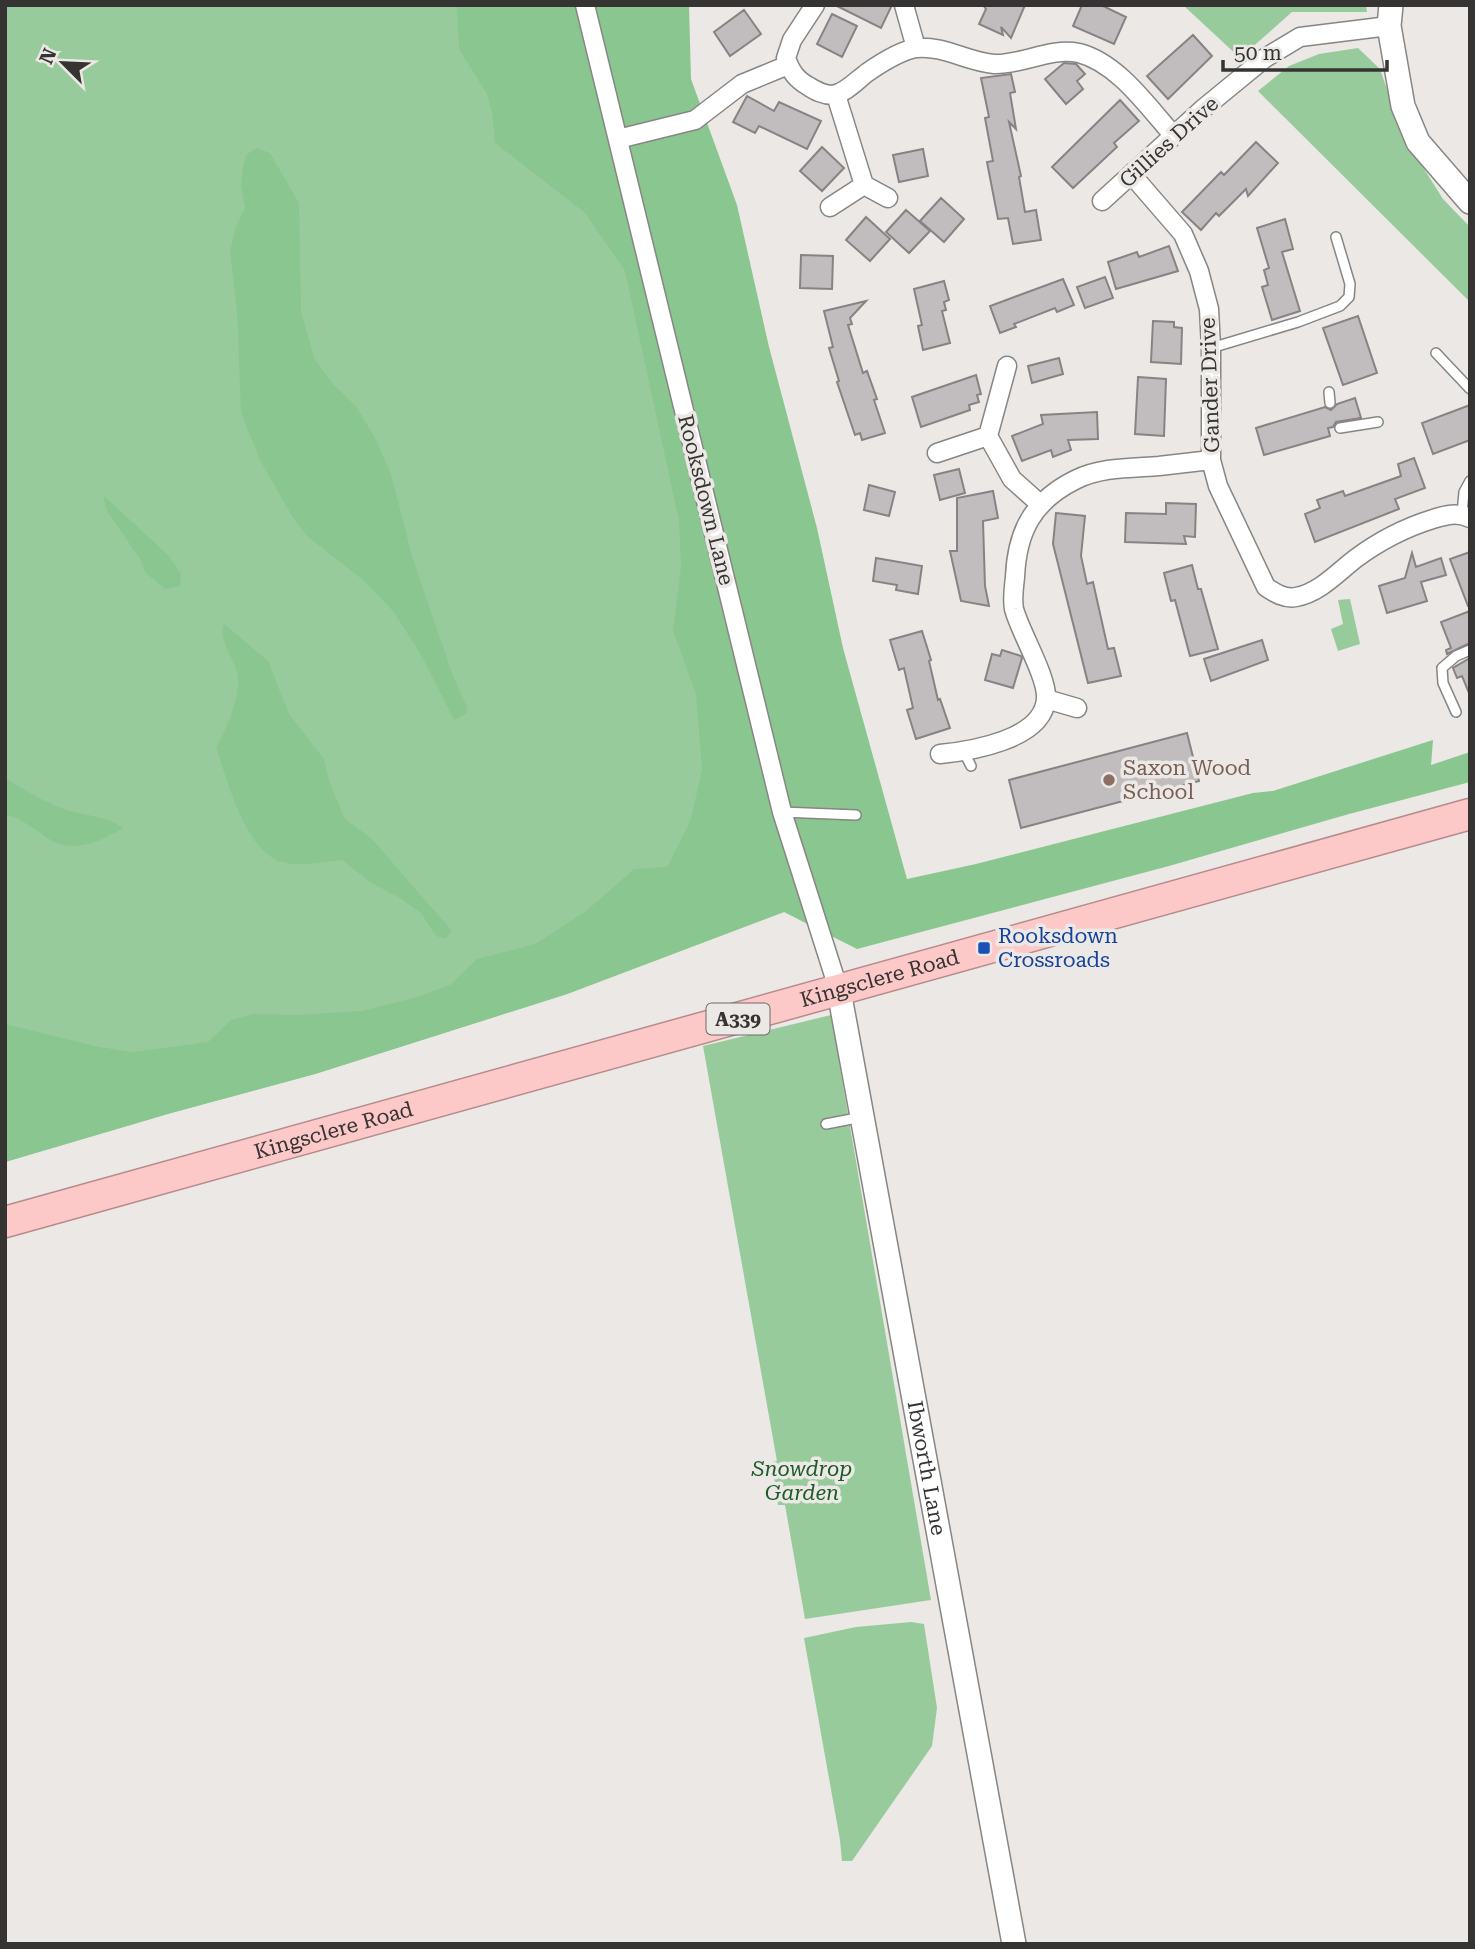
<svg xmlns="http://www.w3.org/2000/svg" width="1475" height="1949" viewBox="0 0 1475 1949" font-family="'Roboto Serif',serif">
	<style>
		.green { fill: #98cb9c }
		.forest { fill: #8ac68f }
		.building { fill: #c1bdbe; stroke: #878384; stroke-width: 2 }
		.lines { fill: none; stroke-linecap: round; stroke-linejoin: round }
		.service-casing { stroke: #888683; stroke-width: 12 }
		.minor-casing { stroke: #888683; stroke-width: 21 }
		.tertiary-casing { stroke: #888683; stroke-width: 26 }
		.trunk-casing { stroke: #b68b8b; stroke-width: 33 }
		.service { stroke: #fff; stroke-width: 9 }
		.minor { stroke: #fff; stroke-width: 18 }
		.tertiary { stroke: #fff; stroke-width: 23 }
		.trunk { stroke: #fcc8c8; stroke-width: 30 }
		.education-dot { fill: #8d6e63; stroke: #ebe8e5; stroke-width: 2.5 }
		.transit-dot { fill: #1a4fb4; stroke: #ebe8e5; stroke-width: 2.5 }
		.labels { text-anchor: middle; stroke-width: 7; stroke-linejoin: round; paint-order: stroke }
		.shield { fill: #ebe8e5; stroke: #6c6a68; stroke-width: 2 }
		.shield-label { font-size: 19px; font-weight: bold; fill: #353433 }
		.street-label { font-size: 21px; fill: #353433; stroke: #ebe8e5 }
		.education-label { font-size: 21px; fill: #785e54; stroke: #ebe8e5; text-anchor: start }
		.transit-label { font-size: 21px; fill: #164399; stroke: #ebe8e5; text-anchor: start }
		.park-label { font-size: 21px; font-style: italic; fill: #1c5a27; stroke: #ebe8e5 }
	</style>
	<rect width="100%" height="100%" fill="#ebe8e5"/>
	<path class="green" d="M5 5H569L784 912 567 994 315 1074 171 1113 5 1162Z
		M1183 5H1366L1367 12H1292L1240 58Z
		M1358 48 1380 69 1393 107 1409 145 1443 199 1470 227V302L1258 91 1289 66 1319 54Z
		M1350 599 1360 644 1338 651 1331 629 1343 624 1338 600Z
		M831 1015 931 1600 805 1619 785 1505H778L772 1462 777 1461 703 1046Z
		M911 1622 924 1624 937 1708 932 1746 852 1861H842L840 1840 804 1638 856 1627Z"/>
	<path class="forest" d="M457 5H689L691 79 737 205 769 347 817 528 843 648 907 879 976 864 1253 793 1273 791 1433 740 1431 765 1470 752V782L1349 814 1169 866 857 949 784 912 567 994 315 1074 171 1113 5 1162V1024L99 1047 133 1052 208 1042 231 1020 253 1014 299 1015 362 1011 414 998 450 985 477 959 535 944 585 912 634 869 667 867 691 819 702 769 696 694 673 631 681 567 679 521 625 271 585 213 495 143 492 113 487 94 459 49Z
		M256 148 270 153 299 203 301 312 315 360 334 385 356 406 375 438 391 474 412 556 453 676 467 707 466 714 454 720 420 653 393 611 363 580 307 536 292 516 260 460 241 413 237 310 230 252 235 229 245 208 241 186 243 167 246 155Z
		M103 495 168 555 181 574 180 586 165 589 146 573 140 559 107 511Z
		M224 624 268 661 289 714 324 759 329 781 345 819 372 839 452 931 445 939 436 936 421 913 400 898 370 882 342 860C322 862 302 867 282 862 245 852 227 779 216 747 227 729 239 699 238 677 236 659 218 643 224 624Z
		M5 776 8 780C25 790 42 801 61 808 82 816 105 815 123 828 101 842 73 854 49 839 33 828 24 820 5 814Z"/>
	<path class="building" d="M835 5H892L881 28Z
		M983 5H1025L1011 38 1001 27 1003 35 979 24 986 9Z
		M1082 5H1101L1126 17 1114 44 1073 26Z
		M744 10 761 34 730 56 714 32Z
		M832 14 857 26 842 57 817 44Z
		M1193 35 1212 56 1168 99 1147 76Z
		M1064 63 1076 64 1085 74 1077 81 1083 89 1066 104 1045 79Z
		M1011 74 1015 92 1010 93 1016 129 1009 122 1021 176 1019 177 1025 212 1036 210 1041 240 1013 244 1008 218 998 219 987 162 993 161 985 118 989 117 981 78Z
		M747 96 774 111 779 102 821 121 807 149 759 126 755 133 733 122Z
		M1120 100 1139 121 1114 143 1117 147 1073 188 1052 167Z
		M1256 142 1278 163 1248 196 1246 189 1219 216 1216 213 1201 230 1182 212 1221 172 1224 175Z
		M822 147 844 168 822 191 800 171Z
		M923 149 928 176 899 182 893 155Z
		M941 198 964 219 944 242 920 221Z
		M906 210 930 231 909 253 886 232Z
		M866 217 890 239 870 261 846 240Z
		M1285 219 1293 249 1282 252 1300 311 1272 320 1262 287 1268 285 1264 270 1269 268 1257 228Z
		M1169 246 1178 271 1116 289 1108 262 1137 252 1139 257Z
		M801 255 833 256 832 289 800 288Z
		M1105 277 1113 298 1085 308 1077 287Z
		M1063 279 1074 305 1057 312 1055 308 1014 324 1016 327 1000 333 990 306Z
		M944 281 949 300 944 302 946 310 942 311 950 343 923 350 918 326 922 325 914 289Z
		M866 301 850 318 852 324 848 325 863 373 867 371 877 399 874 400 885 433 862 440 860 433 855 435 837 382 839 381 829 348 833 347 824 311Z
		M1358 316 1377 373 1343 385 1323 328Z
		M1153 321 1174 322V327L1182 328 1181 364 1151 362Z
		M1059 358 1063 374 1032 383 1028 366Z
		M976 375 981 394 977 395 979 402 969 405 970 410 921 427 912 397Z
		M1138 377 1166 379 1164 436 1135 434Z
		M1355 398 1361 418 1336 422 1333 427 1328 428 1330 436 1264 455 1256 428 1325 407 1331 410 1337 404Z
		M1470 405V440L1433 454 1422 423Z
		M1097 412 1098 439 1068 440 1071 450 1053 457 1051 450 1022 461 1012 436 1043 424 1041 415Z
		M1414 458 1425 488 1395 499 1399 509 1315 542 1305 514 1320 508 1317 500 1343 491 1345 496 1401 476 1398 464Z
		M959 469 965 493 940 500 934 475Z
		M869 485 895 492 889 516 864 510Z
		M993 491 998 518 983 521 985 586 989 606 961 601 950 551H957V498Z
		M1166 503 1196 504 1195 537 1184 536 1186 544 1125 542 1126 513 1166 514Z
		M1056 513 1085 516 1081 556 1087 584 1093 582 1108 649 1114 648 1121 676 1088 683 1053 544Z
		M1470 552V606H1468L1450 559Z
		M1412 553 1416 567 1441 558 1446 575 1421 582 1427 601 1387 613 1379 586 1405 578Z
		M876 558 922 566 918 594 896 590 897 585 873 581Z
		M1192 565 1198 589H1201L1218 649 1190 656 1175 600 1171 601 1164 573Z
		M1470 611V643L1447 654 1446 650 1451 648 1441 622Z
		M922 631 931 660 929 661 938 700 940 699 950 728 916 739 907 710 913 708 904 668 899 670 890 640Z
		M1262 640 1268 660 1211 681 1204 659Z
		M1002 650 1021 656 1022 658 1013 688 985 680 992 654 1000 656Z
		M1470 658V692L1469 693 1462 676 1457 678 1453 668Z
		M1187 733 1199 781 1021 828 1009 780Z"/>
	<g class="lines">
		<g class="service-casing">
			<path id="service" d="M1211 348 1298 322 1340 306 1349 297 1350 284 1336 237
				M1436 353 1470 389
				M1329 392 1330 403
				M1340 428 1378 422
				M1462 514 1464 492 1470 481
				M1456 712 1443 683 1442 668 1456 656 1470 650
				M964 752 971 766
				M782 812 856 815
				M826 1124 862 1117"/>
		</g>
		<g class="minor-casing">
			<path id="minor" d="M585 5 782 812 839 991
				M815 5 792 40 786 58C791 72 796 79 808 86 816 91 823 95 833 95 846 93 858 79 868 72 881 63 900 51 916 48 943 45 968 62 994 64 1023 65 1050 47 1079 53 1118 63 1148 107 1174 136
				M904 5 916 48
				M836 95 864 185 888 198
				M618 139 695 120 742 84 788 65
				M1132 175 1183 234 1199 271 1209 309 1211 348V460L1218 486 1266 587C1275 593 1284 599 1296 597 1319 593 1337 573 1355 559 1379 541 1404 528 1433 519 1446 515 1457 512 1470 518
				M1102 201 1204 108 1265 58 1300 37 1389 26
				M830 207 864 185
				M1007 366 988 436 1012 479 1040 504
				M937 453 988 436
				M1046 699 1077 708
				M940 754C970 751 1043 740 1046 699 1048 678 1020 632 1014 609 1012 600 1014 587 1015 577 1017 531 1033 501 1075 480 1100 467 1132 468 1159 466 1176 464 1194 462 1211 460"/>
		</g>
		<g class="tertiary-casing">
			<g id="tertiary">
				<path d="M1391 5 1389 26 1403 106 1418 142 1470 202"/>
				<path id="s1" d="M839 991 1014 1944"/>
			</g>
		</g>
		<g class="trunk-casing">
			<g id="trunk">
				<path id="s2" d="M5 1222 1470 814"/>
			</g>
		</g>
		<use href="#service" class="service"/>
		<use href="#minor" class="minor"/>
		<use href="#tertiary" class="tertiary"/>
		<use href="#trunk" class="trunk"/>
	</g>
	<circle class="education-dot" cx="1109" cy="780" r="7"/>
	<rect class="transit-dot" x="977" y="941" width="14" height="14" rx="3.5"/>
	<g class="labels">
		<rect class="shield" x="706.5" y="1003.5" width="63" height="31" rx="5"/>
		<g class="shield-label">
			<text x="738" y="1026">A339</text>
		</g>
		<g class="street-label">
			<text transform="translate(1169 142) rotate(-42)" y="7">Gillies Drive</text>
			<text transform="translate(1210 385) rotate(-92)" y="7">Gander Drive</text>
			<text transform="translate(706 500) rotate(76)" y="7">Rooksdown Lane</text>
			<text dy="7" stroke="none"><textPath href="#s2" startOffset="908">Kingsclere Road</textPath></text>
			<text dy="7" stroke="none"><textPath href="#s2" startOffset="341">Kingsclere Road</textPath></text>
			<text dy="7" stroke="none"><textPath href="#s1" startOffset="485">Ibworth Lane</textPath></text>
		</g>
		<g class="education-label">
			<text x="1123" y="775">Saxon Wood<tspan x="1123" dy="24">School</tspan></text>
		</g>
		<g class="transit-label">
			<text x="998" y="943">Rooksdown<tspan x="998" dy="24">Crossroads</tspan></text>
		</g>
		<g class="park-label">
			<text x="802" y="1476">Snowdrop<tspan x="802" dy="24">Garden</tspan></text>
		</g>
	</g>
	<rect width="1475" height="1949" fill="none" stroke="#353433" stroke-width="14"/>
	<g transform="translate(63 63) rotate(294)" stroke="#ebe8e5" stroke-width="5" paint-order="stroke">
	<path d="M0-5L12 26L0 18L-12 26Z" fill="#353433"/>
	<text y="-10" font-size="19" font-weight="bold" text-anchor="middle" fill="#353433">N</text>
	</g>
	<path d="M1223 60v10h164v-10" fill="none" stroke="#353433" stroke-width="3.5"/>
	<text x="1234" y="60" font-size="21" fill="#353433" stroke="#ebe8e5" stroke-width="5" paint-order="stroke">50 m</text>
</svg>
